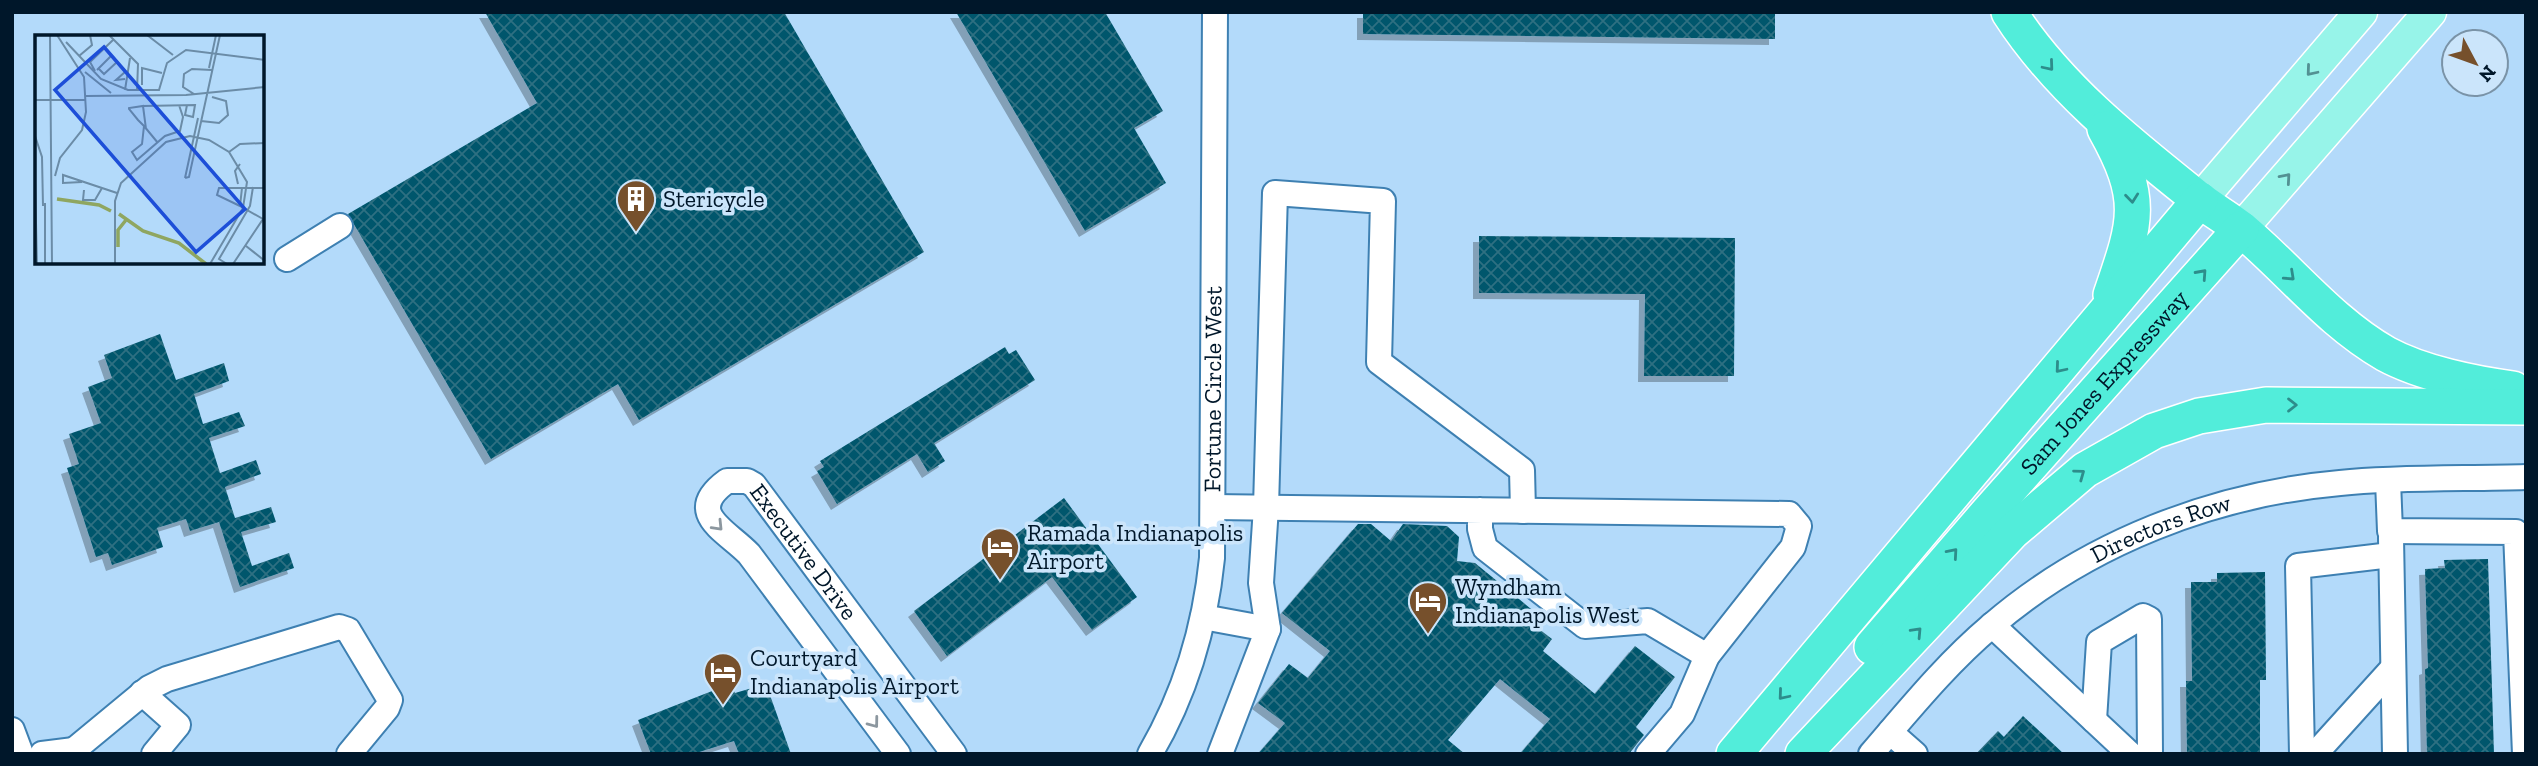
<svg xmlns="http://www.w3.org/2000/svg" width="2538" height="766" viewBox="0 0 2538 766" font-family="'Zilla Slab',serif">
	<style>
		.building { fill: url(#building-cross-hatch); filter: url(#shadow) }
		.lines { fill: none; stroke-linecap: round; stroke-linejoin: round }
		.minor-casing { stroke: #3e80b2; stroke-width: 28 }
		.major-casing { stroke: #fff; stroke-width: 35 }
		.highway-casing { stroke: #fff; stroke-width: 38 }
		.minor { stroke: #fff; stroke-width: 24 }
		.major { stroke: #97f4e9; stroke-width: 32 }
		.highway { stroke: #52edda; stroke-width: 35 }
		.oneway { stroke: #2d8d8b }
		.oneway2 { stroke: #539193 }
		.oneway3 { stroke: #8c979f }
		.labels { text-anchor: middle; stroke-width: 7; stroke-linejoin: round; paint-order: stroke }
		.poi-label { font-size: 24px; fill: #00172a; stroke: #cbe5fb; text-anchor: start }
		.street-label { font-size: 24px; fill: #00172a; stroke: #cbe5fb }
		.inset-river { fill: none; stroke: #8fa660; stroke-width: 3.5 }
		.inset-road { fill: none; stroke: #6b8ca7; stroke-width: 2 }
		.view { fill: #1d4ed8; fill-opacity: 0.15; stroke: #1d4ed8; stroke-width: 3.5 }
		.inset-edge { fill: none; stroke: #00172a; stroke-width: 3.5 }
	</style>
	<defs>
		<pattern id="building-cross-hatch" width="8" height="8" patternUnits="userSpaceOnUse" patternTransform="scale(1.75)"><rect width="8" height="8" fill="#01566c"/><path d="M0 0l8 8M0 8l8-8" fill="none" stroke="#2d6f81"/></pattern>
		<filter id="shadow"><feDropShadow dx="-6" dy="6" stdDeviation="0" flood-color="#0004"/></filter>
	</defs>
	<rect width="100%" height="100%" fill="#b3dafa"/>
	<path class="building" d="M485 12H784L924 252 639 420 618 384 491 459 348 214 537 103Z
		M956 12H1105L1163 111 1134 128 1166 183 1085 231Z
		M1363 12H1775V39L1363 34Z
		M1479 236 1735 238 1734 376H1644L1645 294 1479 293Z
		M160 334 176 380 224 363 229 381 194 394 203 424 239 412 245 426 209 438 220 473 256 460 261 474 225 487 235 518 271 507 276 522 241 532 252 566 289 553 294 568 240 587 219 522 190 531 186 519 157 528 163 547 112 565 108 553 96 557 67 468 79 464 69 434 101 423 88 387 112 378 104 355Z
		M1005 347 1009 354 1016 350 1035 380 934 443 945 461 928 472 917 454 837 504 817 471 824 467 820 461Z
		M1064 498 1137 597 1092 630 1052 577 947 656 914 611Z
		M1358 524H1371L1391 541 1403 524 1447 526 1459 537 1457 561 1475 563 1542 618 1535 626 1552 639 1543 651 1595 694 1635 646 1675 677 1636 727 1644 735 1629 754H1520L1550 719 1500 679 1448 740 1465 754H1258L1285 723 1258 703 1289 664 1308 678 1330 651 1282 613Z
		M2488 559 2494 754H2427L2425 669 2428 668 2425 569 2445 568 2444 560Z
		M2265 572 2266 680H2260V754H2187L2186 681H2192L2191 582H2217V573Z
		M730 684 735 693 766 684 791 754H739L734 741 693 754H651L638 720Z
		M2023 716 2064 754H1976L1998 731 2004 737Z"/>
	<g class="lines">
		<g class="minor-casing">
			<g id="minor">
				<path d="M287 259 340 226"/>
				<path d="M2388 481 2390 531 2516 532 2525 754"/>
				<path d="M1213 507 1789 514 1799 526 1793 547 1707 656 1648 621 1585 626 1485 548 1480 529V510"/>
				<path d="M2391 538 2395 754"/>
				<path d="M1203 617 1268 629"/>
				<path d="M1992 625 2130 754"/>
				<path d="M142 693 178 725 154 754"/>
				<path d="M2094 720 2099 642 2143 616 2149 619 2150 754"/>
				<path d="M12 730 21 754"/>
				<path d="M1890 732 1915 754"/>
				<path d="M74 750 149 688 167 679 339 627 348 630 390 700 387 708 349 754"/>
				<path d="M42 754 74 750 76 754"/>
				<path id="s1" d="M898 754 749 554C726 530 683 513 727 481H747L754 485 954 754"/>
				<path id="s2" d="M1150 754C1185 694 1205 628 1212 558L1215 12"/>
				<path d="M1220 754 1268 629 1261 583 1266 507 1275 193 1383 201 1379 362 1522 470 1523 511"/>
				<path d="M1648 754 1682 714 1707 656"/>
				<path id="s3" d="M1871 754C1909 710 1946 664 1991 626 2087 543 2214 494 2340 483 2400 477 2465 479 2526 477"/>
				<path d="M2302 754 2298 566 2391 555"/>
				<path d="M2315 754 2392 669"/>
			</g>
		</g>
		<g class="major-casing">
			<path id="major" d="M2200 200 2361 12
				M2241 229 2430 12"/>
		</g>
		<g class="highway-casing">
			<g id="highway">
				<path d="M2009 12C2057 87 2128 143 2197 198 2211 209 2227 218 2241 229 2290 270 2330 322 2386 354 2421 373 2474 384 2513 389"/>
				<path d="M2105 129C2145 200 2136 222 2111 295"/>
				<path id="s4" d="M1872 647 1986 515 2241 229"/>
				<path d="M1734 754 2200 200"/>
				<path d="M1803 754 2012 532 2085 470 2154 431 2199 416 2266 405 2526 407"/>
			</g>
		</g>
		<use href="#minor" class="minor"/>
		<use href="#major" class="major"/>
		<use href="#highway" class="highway"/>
	</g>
	<defs><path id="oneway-chevron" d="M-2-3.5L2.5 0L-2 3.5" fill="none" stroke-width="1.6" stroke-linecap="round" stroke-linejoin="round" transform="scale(1.75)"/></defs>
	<g class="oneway">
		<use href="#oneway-chevron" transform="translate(2049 66) rotate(50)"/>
		<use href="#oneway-chevron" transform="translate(2132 198) rotate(84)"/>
		<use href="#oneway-chevron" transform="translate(2202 274) rotate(-48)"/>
		<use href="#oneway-chevron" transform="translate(2290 276) rotate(43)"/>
		<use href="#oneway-chevron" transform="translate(2060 368) rotate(130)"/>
		<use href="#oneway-chevron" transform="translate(2292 405)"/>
		<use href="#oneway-chevron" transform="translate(2080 474) rotate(-36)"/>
		<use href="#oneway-chevron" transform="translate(1953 553) rotate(-49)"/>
		<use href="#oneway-chevron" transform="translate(1917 632) rotate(-47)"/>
		<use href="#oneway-chevron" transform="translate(1783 695) rotate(130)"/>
	</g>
	<g class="oneway2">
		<use href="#oneway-chevron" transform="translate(2311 71) rotate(130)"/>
		<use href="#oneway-chevron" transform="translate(2286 178) rotate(-49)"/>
	</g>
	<g class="oneway3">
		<use href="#oneway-chevron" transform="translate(718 526) rotate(46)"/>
		<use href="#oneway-chevron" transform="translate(874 723) rotate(53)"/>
	</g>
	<defs>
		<g id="building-pin" transform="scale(2.0125)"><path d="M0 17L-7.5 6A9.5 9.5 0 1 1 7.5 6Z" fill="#76502c" stroke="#cbe5fb"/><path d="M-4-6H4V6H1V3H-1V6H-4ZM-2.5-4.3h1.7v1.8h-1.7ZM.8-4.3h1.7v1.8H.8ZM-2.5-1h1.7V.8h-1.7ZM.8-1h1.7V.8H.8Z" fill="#fff"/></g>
		<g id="hotel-pin" transform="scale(2.0125)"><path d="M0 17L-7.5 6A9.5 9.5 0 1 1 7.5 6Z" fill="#76502c" stroke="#cbe5fb"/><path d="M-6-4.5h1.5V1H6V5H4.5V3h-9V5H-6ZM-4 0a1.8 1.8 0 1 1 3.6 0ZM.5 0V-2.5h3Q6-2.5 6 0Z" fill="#fff"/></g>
	</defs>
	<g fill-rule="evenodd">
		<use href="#building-pin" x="636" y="199"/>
		<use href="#hotel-pin" x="1000" y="547"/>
		<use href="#hotel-pin" x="1428" y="601"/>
		<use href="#hotel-pin" x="723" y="672"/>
	</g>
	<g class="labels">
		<g class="poi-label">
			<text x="663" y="207">Stericycle</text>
			<text x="1027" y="541">Ramada Indianapolis<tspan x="1027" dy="28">Airport</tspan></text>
			<text x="1455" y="595">Wyndham<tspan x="1455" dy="28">Indianapolis West</tspan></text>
			<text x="750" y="666">Courtyard<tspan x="750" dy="28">Indianapolis Airport</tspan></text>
		</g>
		<g class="street-label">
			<text dy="8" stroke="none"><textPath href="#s4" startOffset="352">Sam Jones Expressway</textPath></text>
			<text dy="8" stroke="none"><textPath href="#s2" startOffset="376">Fortune Circle West</textPath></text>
			<text dy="8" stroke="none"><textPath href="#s3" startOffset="373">Directors Row</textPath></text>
			<text dy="8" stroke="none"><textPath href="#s1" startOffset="458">Executive Drive</textPath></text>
		</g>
	</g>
	<g transform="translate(35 35)">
		<rect width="229" height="229" fill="#b3dafa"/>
		<path class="inset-river" d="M22 164 64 170 76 176M84 179 108 196 144 208 171 229M83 212V195L91 185"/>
		<path class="inset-road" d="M15 0 17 229M74 0 103 29 102 56M112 0 138 20M31 7 66 44 93 55H124L132 28 151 15 230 25M44 21 57 10 55 0M174 33 181 0M62 35 76 21 82 27 69 39 63 33M60 36 55 27 78 5M50 37 76 58M90 44 81 45 90 37M107 50V33L127 38M90 55 95 23M159 59 148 52 149 39 157 34 177 35M51 61 151 60 230 52M0 65H51M108 71 160 70 158 82 150 80 152 70M166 86 184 88 193 80 191 66 177 62M109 91 107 109 97 117 102 125 130 101 145 96 148 82 144 70M111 94 108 71 94 73V74L103 85 109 91 123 108M0 101 7 122 8 171M194 117 205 109 230 108M20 141 25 123 47 95 51 77 49 42 22 0M150 143 154 142 185 0M150 143 163 83M0 147 2 229M47 147 28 148V140L82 158M203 149 200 136 205 129M49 155 48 165H60L67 153M205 171 182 160 184 153H207M211 211 230 226M10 229V168M80 229V166L86 148 131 107 155 101 174 105 194 117 212 147 208 173 175 229M192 229 184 224 215 171 218 152M198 229 228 184 205 171 207 153H230"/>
		<path class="view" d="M69 12 210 174 161 217 20 55Z"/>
		<rect width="229" height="229" class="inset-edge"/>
	</g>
	<rect width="2538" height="766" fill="none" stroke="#00172a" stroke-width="28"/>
	<g transform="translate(2475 63) rotate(131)"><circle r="33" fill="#cbe5fb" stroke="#7a93a7" stroke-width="2"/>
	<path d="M0-5L12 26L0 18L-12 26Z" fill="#76502c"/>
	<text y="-10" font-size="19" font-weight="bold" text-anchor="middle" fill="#00172a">N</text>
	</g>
</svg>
